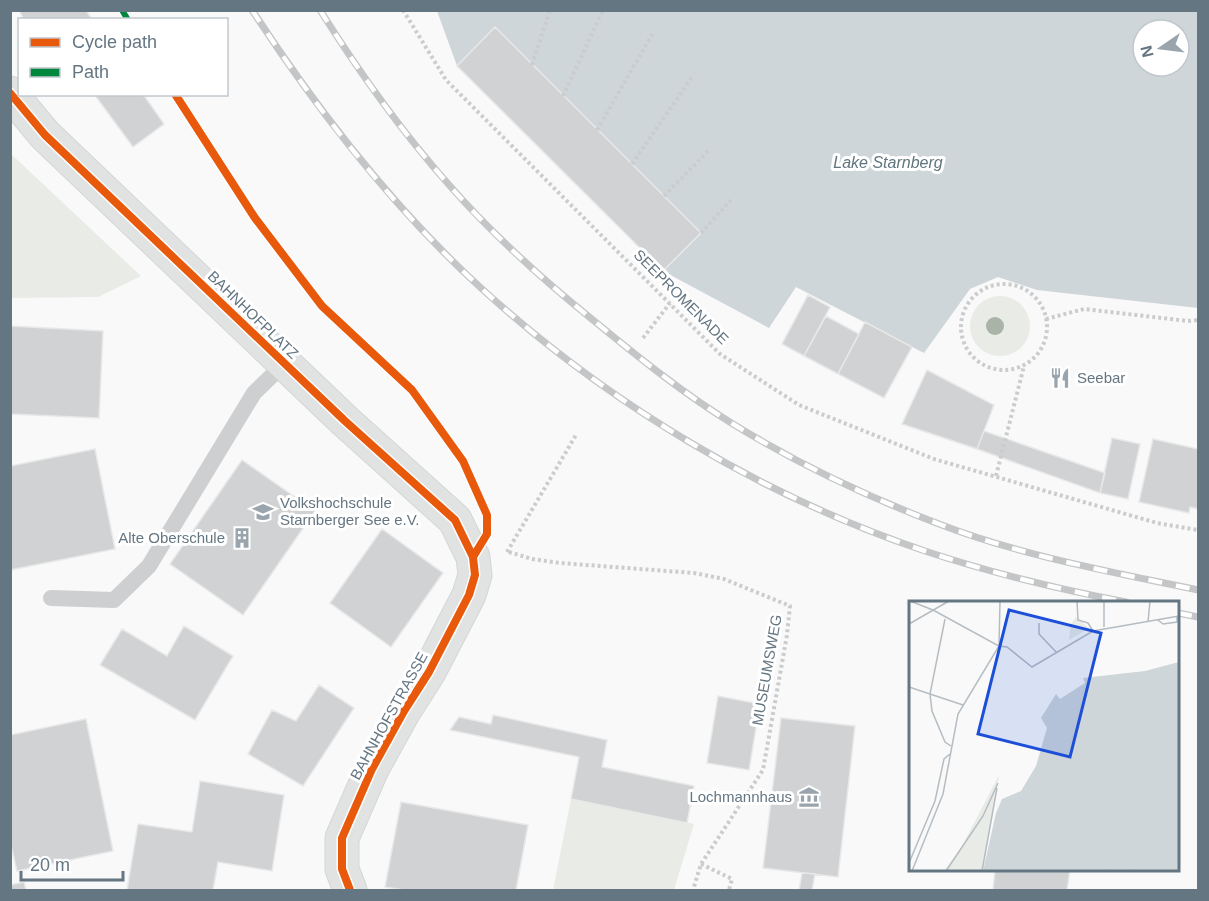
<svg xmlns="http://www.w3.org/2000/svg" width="1209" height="901" viewBox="0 0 1209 901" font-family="Arial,sans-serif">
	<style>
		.green { fill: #e8ebe6 }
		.water { fill: #ced6d9; fill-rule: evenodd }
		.building { fill: #d0d2d3; stroke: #e8e8e8; stroke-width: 1.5 }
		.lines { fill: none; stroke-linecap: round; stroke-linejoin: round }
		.secondary-casing { stroke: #d5d6d7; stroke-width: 35 }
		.path { stroke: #cbcccd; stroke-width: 4; stroke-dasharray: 3 3; stroke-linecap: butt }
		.lane { stroke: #cecfd0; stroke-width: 16 }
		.secondary { stroke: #e1e2e2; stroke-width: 33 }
		.rail-casing { stroke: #c3c5c6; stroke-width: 7 }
		.rail { stroke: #fff; stroke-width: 4.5; stroke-dasharray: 14; stroke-linecap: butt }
		.quiet { stroke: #00873e; stroke-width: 6; stroke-dasharray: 12 6; stroke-linecap: butt }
		.cycleway-casing { stroke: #fff; stroke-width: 11 }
		.cycleway { stroke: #e8590c; stroke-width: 8 }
		.tree { fill: #a9b3a7 }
		.labels { text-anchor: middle; stroke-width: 6; stroke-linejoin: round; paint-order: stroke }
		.street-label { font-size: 15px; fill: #657683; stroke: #fff }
		.poi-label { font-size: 15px; fill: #657683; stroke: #fff; text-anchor: start }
		.water-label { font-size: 16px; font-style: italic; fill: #60757c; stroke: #fff }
		.inset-river { fill: none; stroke: #ced6d9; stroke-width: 3 }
		.inset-road { fill: none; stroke: #b5bdc3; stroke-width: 1.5 }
		.view { fill: #1d4ed8; fill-opacity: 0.15; stroke: #1d4ed8; stroke-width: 3 }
		.inset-edge { fill: none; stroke: #657683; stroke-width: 3 }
	</style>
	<rect width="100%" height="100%" fill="#f9f9f9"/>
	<path class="green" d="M10 153 141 276 98 297 11 298Z
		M970 326a30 30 0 1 1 60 0a30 30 0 1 1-60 0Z
		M571 799 694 824 674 890H553Z"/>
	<path class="water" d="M437 11H1198V308L1037 290 998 277 970 289 924 353 796 287 769 328 663 271 701 233 495 28 457 66ZM1143 30H1179V66H1143Z"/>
	<path class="building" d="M19 10H86L92 20H24Z
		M495 27 701 233 663 271 457 66Z
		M94 94H143L164 124 133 147Z
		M808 295 830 307 804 356 782 344Z
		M826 316 859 334 838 374 804 356Z
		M865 322 912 347 884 398 838 374Z
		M10 326 103 331 99 418 10 414Z
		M927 370 994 405 977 449 902 424Z
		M984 431 1105 473 1100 493 977 449Z
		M1112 438 1140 444 1128 499 1100 493Z
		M1153 439 1198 449V509L1190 507 1189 513 1139 502Z
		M95 449 115 549 10 570V466Z
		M242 460 315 511 243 615 170 564Z
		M382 529 443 573 391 647 330 603Z
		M184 626 233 656 195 720 100 665 122 629 167 656Z
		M319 685 354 708 303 786 248 754 272 710 296 721Z
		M718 696 760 704 749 770 707 763Z
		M493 715 607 740 602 767 694 786 687 823 571 799 579 757 450 730 459 717 491 724Z
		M781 718 855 726 838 877 763 868Z
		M86 719 113 851 17 871 10 841V735Z
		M200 781 284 795 272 871 218 862 213 890H127L138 824 192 832Z
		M401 802 528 825 516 890H404L385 887Z
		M995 870H1070L1067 890H993Z
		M802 873 815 874 812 890H799Z
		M24 882 26 890H10V885Z"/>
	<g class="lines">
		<g class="secondary-casing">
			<path id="secondary" d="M10 93 45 135 345 421 455 520 473 557 475 575 469 595 429 672 404 711 372 769 342 838V869L350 890"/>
		</g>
		<path class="path" d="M403 10 446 80 720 354 799 405 934 459 1157 523 1198 530
			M532 65 550 10
			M563 96 603 10
			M597 130 653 33
			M632 164 692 77
			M664 196 709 150
			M701 233 731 200
			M961 327a43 43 0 1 1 86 0a43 43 0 1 1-86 0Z
			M1046 319 1084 309 1188 321 1198 320
			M643 338 670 303
			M996 476 1024 366
			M507 552 576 435
			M509 552 532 559 560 563 694 573 724 579 790 606 787 635 763 770 701 864 693 890
			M701 864 732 879 729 890"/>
		<path class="lane" d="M51 598 114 600 149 566 254 393 285 363"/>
		<use href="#secondary" class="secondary"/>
		<g class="rail-casing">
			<path id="rail" d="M252 10C318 111 392 207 481 288 607 403 764 497 925 551 991 573 1058 589 1126 602
				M320 10C359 72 401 131 450 186 493 235 542 279 593 320 638 357 684 394 733 424 798 464 868 497 939 524 1022 556 1112 572 1198 590
				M1178 613 1198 617"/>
		</g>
		<use href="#rail" class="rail"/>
		<path class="quiet" d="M122 10 128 20"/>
		<g class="cycleway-casing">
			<path id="cycleway" d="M10 93 45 135 345 421 455 520 473 557 475 575 469 595 429 672 404 711 372 769 342 838V869L350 890
				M175 94 255 218 322 306 412 390 463 461 487 515V534L473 557"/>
		</g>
		<use href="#cycleway" class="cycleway"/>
	</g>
	<circle class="tree" cx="995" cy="326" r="9"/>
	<defs>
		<g id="restaurant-bare" transform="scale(1.62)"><path d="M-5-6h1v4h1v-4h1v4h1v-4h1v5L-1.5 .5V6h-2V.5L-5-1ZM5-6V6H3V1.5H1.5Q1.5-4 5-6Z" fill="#99a4ac" stroke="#fff" stroke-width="2.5" paint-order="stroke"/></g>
		<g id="university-bare" transform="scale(1.62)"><path d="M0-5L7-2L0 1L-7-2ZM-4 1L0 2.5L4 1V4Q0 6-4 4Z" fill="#99a4ac" stroke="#fff" stroke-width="2.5" paint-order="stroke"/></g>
		<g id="building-bare" transform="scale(1.62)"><path d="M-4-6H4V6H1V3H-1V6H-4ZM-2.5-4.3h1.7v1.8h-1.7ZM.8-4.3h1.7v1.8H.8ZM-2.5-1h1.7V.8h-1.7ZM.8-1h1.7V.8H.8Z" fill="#99a4ac" stroke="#fff" stroke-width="2.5" paint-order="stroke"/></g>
		<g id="museum-bare" transform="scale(1.62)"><path d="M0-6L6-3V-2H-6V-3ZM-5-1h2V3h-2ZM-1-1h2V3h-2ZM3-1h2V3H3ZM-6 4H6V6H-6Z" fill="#99a4ac" stroke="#fff" stroke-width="2.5" paint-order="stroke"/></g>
	</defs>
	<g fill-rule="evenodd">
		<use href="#restaurant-bare" x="1060" y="378"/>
		<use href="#university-bare" x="263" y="512"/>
		<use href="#building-bare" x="242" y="538"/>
		<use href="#museum-bare" x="809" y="797"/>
	</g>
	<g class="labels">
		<g class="street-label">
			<text transform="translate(681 297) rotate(45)" y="5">SEEPROMENADE</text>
			<text transform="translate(253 315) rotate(44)" y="5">BAHNHOFPLATZ</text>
			<text transform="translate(767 670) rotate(-80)" y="5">MUSEUMSWEG</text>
			<text transform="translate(389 716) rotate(-61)" y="5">BAHNHOFSTRASSE</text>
		</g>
		<g class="poi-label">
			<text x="1077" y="383">Seebar</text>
			<text x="280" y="508">Volkshochschule<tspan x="280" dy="17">Starnberger See e.V.</tspan></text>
			<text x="225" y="543" text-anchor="end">Alte Oberschule</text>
			<text x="792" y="802" text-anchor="end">Lochmannhaus</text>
		</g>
		<g class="water-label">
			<text x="888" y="168">Lake Starnberg</text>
		</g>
	</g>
	<g transform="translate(909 601)">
		<rect width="270" height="270" fill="#f9f9f9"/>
		<path d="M167 16 180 27 160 39 162 23ZM90 174 74 270H35L53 245Z" fill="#e8ebe6"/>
		<path d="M270 61V270H74L87 212 93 198 112 190 127 165 138 127 132 117 147 93 151 98 176 82 174 77 236 70Z" fill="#ced6d9"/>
		<path class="inset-river" d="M225 93 265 270M228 109 253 270M198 270 224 137 225 97M224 270 225 139"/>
		<path class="inset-road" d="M1 0 24 9M91 0 90 45 98 46 123 66 184 30 270 15M168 0 169 19 179 22 184 30M36 18 21 93 23 110 36 141 42 145M249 19 254 23 268 21V15M239 21 241 0M130 22V33L148 52M0 23 40 0M195 26V0M0 86 54 104M0 262 26 200 35 158 41 153M3 270 34 193 49 113 90 45 24 9M37 270 74 215 89 182M73 270 88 187"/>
		<path class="view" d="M100 9 192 32 161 156 69 133Z"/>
		<rect width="270" height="270" class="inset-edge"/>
	</g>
	<rect width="1209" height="901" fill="none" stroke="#657683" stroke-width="24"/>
	<rect x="18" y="18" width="210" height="78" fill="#ffffff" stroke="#c1c8cd" stroke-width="1.5"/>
	<rect x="30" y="38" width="30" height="9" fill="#e8590c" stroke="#c1c8cd" stroke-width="1.5"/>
	<text x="72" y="48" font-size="18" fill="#657683">Cycle path</text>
	<rect x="30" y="68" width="30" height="9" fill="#00873e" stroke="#c1c8cd" stroke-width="1.5"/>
	<text x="72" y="78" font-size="18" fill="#657683">Path</text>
	<g transform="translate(1161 48) rotate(256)"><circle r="28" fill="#ffffff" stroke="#c1c8cd" stroke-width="1.5"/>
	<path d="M0-4.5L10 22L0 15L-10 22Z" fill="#99a4ac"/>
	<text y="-9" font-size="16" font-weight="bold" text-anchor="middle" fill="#657683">N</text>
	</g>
	<path d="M21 871v9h102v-9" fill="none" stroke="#657683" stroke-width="3"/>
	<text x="30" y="871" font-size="18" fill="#657683" stroke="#ffffff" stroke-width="4.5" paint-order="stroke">20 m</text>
</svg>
